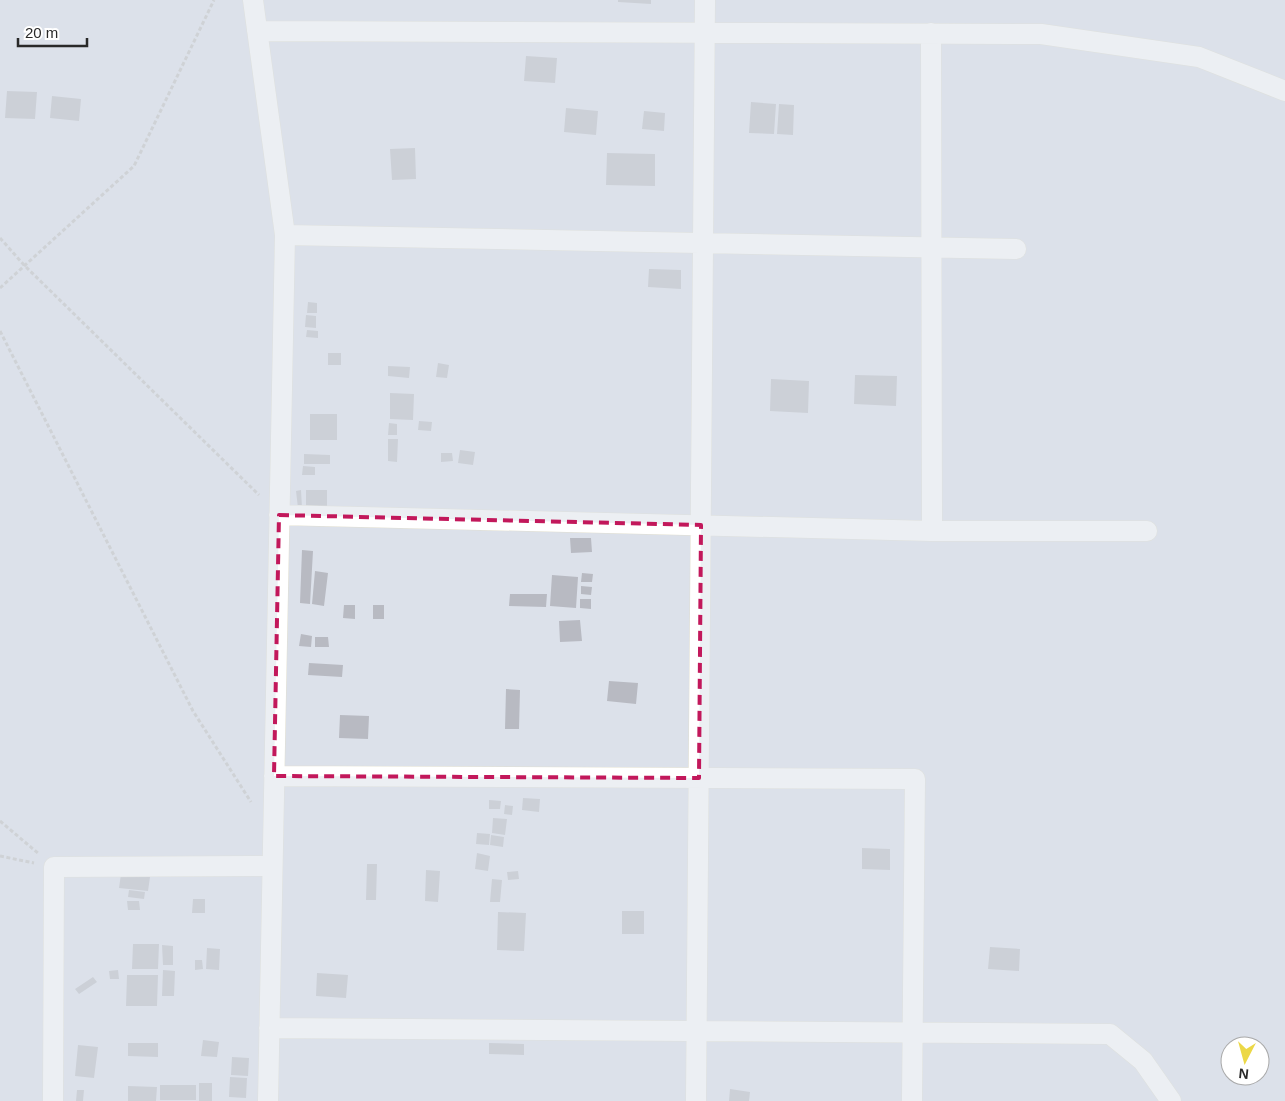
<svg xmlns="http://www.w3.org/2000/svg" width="1285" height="1101" viewBox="0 0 1285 1101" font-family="Arial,sans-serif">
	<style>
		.building { fill: #b8bac2 }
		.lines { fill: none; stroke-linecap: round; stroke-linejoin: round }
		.street-casing { stroke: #e1dfd1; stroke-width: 21 }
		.path { stroke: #bfbfbf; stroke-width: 3; stroke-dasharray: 4 2.5; stroke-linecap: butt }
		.street { stroke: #fff; stroke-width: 20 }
		.marked { fill: none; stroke: #c2185b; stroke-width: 4; stroke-dasharray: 10 6; stroke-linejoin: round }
	</style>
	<rect width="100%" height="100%" fill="#dce1ea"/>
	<path class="building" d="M618 0H651V4L618 2Z
		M526 56 557 58 555 83 524 81Z
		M7 91 37 92 35 119 5 118Z
		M52 96 81 99 79 121 50 118Z
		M751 102 776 104 774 134 749 133Z
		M779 104 794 105 793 135 777 134Z
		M566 108 598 111 596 135 564 132Z
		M644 111 665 113 664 131 642 129Z
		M415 148 416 179 392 180 390 149Z
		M607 153 655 154V186L606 185Z
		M649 269 681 270V289L648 287Z
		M308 302 317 303V313H307Z
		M306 315 316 316V328L305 327Z
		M307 330 318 331V338L306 337Z
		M328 353H341V365H328Z
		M438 363 449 365 447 378 436 377Z
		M388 366 410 367 409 378 388 376Z
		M855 375 897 376 896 406 854 404Z
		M771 379 809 381 808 413 770 411Z
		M390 393 414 394 413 420 390 419Z
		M310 414H337V440H310Z
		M419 421 432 422 431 431 418 430Z
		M389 423 397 424V435H388Z
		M388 439H398L397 462 388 461Z
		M460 450 475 452 473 465 458 463Z
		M441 453H452L453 461 441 462Z
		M304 454 330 455V464H304Z
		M303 466 315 467V475H302Z
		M301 490 302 508H298L296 491Z
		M306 490H327V510H306Z
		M570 538H591L592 552 571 553Z
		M302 550 313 551 310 604 300 603Z
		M315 571 328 573 324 606 312 604Z
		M582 573 593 574 592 582H581Z
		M552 575 578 577 576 608 550 606Z
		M581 586 592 587 591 595 581 594Z
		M510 594H547L546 607 509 606Z
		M580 599H591V609L580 608Z
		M344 605H355V619L343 618Z
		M373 605H384V619H373Z
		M580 620 582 641 560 642 559 621Z
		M301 634 312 636 311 647 299 646Z
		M315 637H328L329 647H315Z
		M309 663 343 665 342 677 308 675Z
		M609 681 638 683 636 704 607 701Z
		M506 689 520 690 519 729H505Z
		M340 715 369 716 368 739 339 738Z
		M523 798 540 799 539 812 522 810Z
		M489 800 501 801 500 809H489Z
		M505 805 513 806 512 815 504 814Z
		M493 818 507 819 505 835 492 833Z
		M477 833 490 834 489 845 476 844Z
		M491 835 504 837 503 847 490 845Z
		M862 848 890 849V870L862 869Z
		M477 853 490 856 488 871 475 869Z
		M367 864H377L376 900H366Z
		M426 870 440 871 438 902 425 901Z
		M518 871 519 879 508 880 507 872Z
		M121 874 150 877 148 891 119 888Z
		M492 879 502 880 500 902H490Z
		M129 890 145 892 144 899 128 897Z
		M193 899H205V913H192Z
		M127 901H139L140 910H128Z
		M622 911H644V934H622Z
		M498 912 526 913 524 951 497 950Z
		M133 944H159L158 969H132Z
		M162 945 173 946V965H163Z
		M990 947 1020 949 1019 971 988 969Z
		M207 948 220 949 219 970 206 969Z
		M195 960H202L203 969 195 970Z
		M118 970 119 979H110L109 971Z
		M163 970 175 971 174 996H162Z
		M317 973 348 975 346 998 316 996Z
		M127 975H158L157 1006H126Z
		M93 977 97 982 79 994 75 989Z
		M203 1040 219 1042 217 1057 201 1056Z
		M128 1043H158V1057L128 1056Z
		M489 1043 524 1044V1055L489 1054Z
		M78 1045 98 1047 94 1078 75 1076Z
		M232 1057 249 1058 248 1076 231 1075Z
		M230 1077 247 1078 246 1098 229 1097Z
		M199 1083H212V1101H199Z
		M160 1085H196V1100H160Z
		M128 1086 157 1087 156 1101H128Z
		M730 1089 750 1092 749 1101H729Z
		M77 1090H84L83 1101H76Z"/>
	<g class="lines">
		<g class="street-casing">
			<path id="street" d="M253 0 285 235 268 1101
				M257 31 1041 34 1199 57 1285 91
				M931 33 932 531
				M285 235 1016 249
				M279 515 932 531H1147
				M274 776 915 779 912 1101
				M269 1028 1110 1034 1143 1061 1171 1101
				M53 1101 54 867 272 866
				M696 1101 705 0"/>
		</g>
		<path class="path" d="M0 238 24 265 259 495
			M0 288 134 166 214 0
			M0 331 193 711 251 802
			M0 821 39 854
			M0 856 34 863"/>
		<use href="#street" class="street"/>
	</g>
	<path d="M0 0H1285V1101H0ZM279 515 701 525 699 778 274 776Z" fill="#dce1ea" fill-opacity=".55" fill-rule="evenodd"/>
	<path class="marked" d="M279 515 701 525 699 778 274 776Z"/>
	<g transform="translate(1245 1061) rotate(186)"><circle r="24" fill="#ffffff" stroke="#a9a9a9"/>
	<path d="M0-4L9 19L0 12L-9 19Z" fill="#ecd847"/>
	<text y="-8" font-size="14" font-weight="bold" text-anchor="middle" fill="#292929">N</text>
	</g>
	<path d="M18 38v8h69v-8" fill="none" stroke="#292929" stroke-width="2.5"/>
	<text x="25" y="38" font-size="15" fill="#292929" stroke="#ffffff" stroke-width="4" paint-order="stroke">20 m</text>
</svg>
